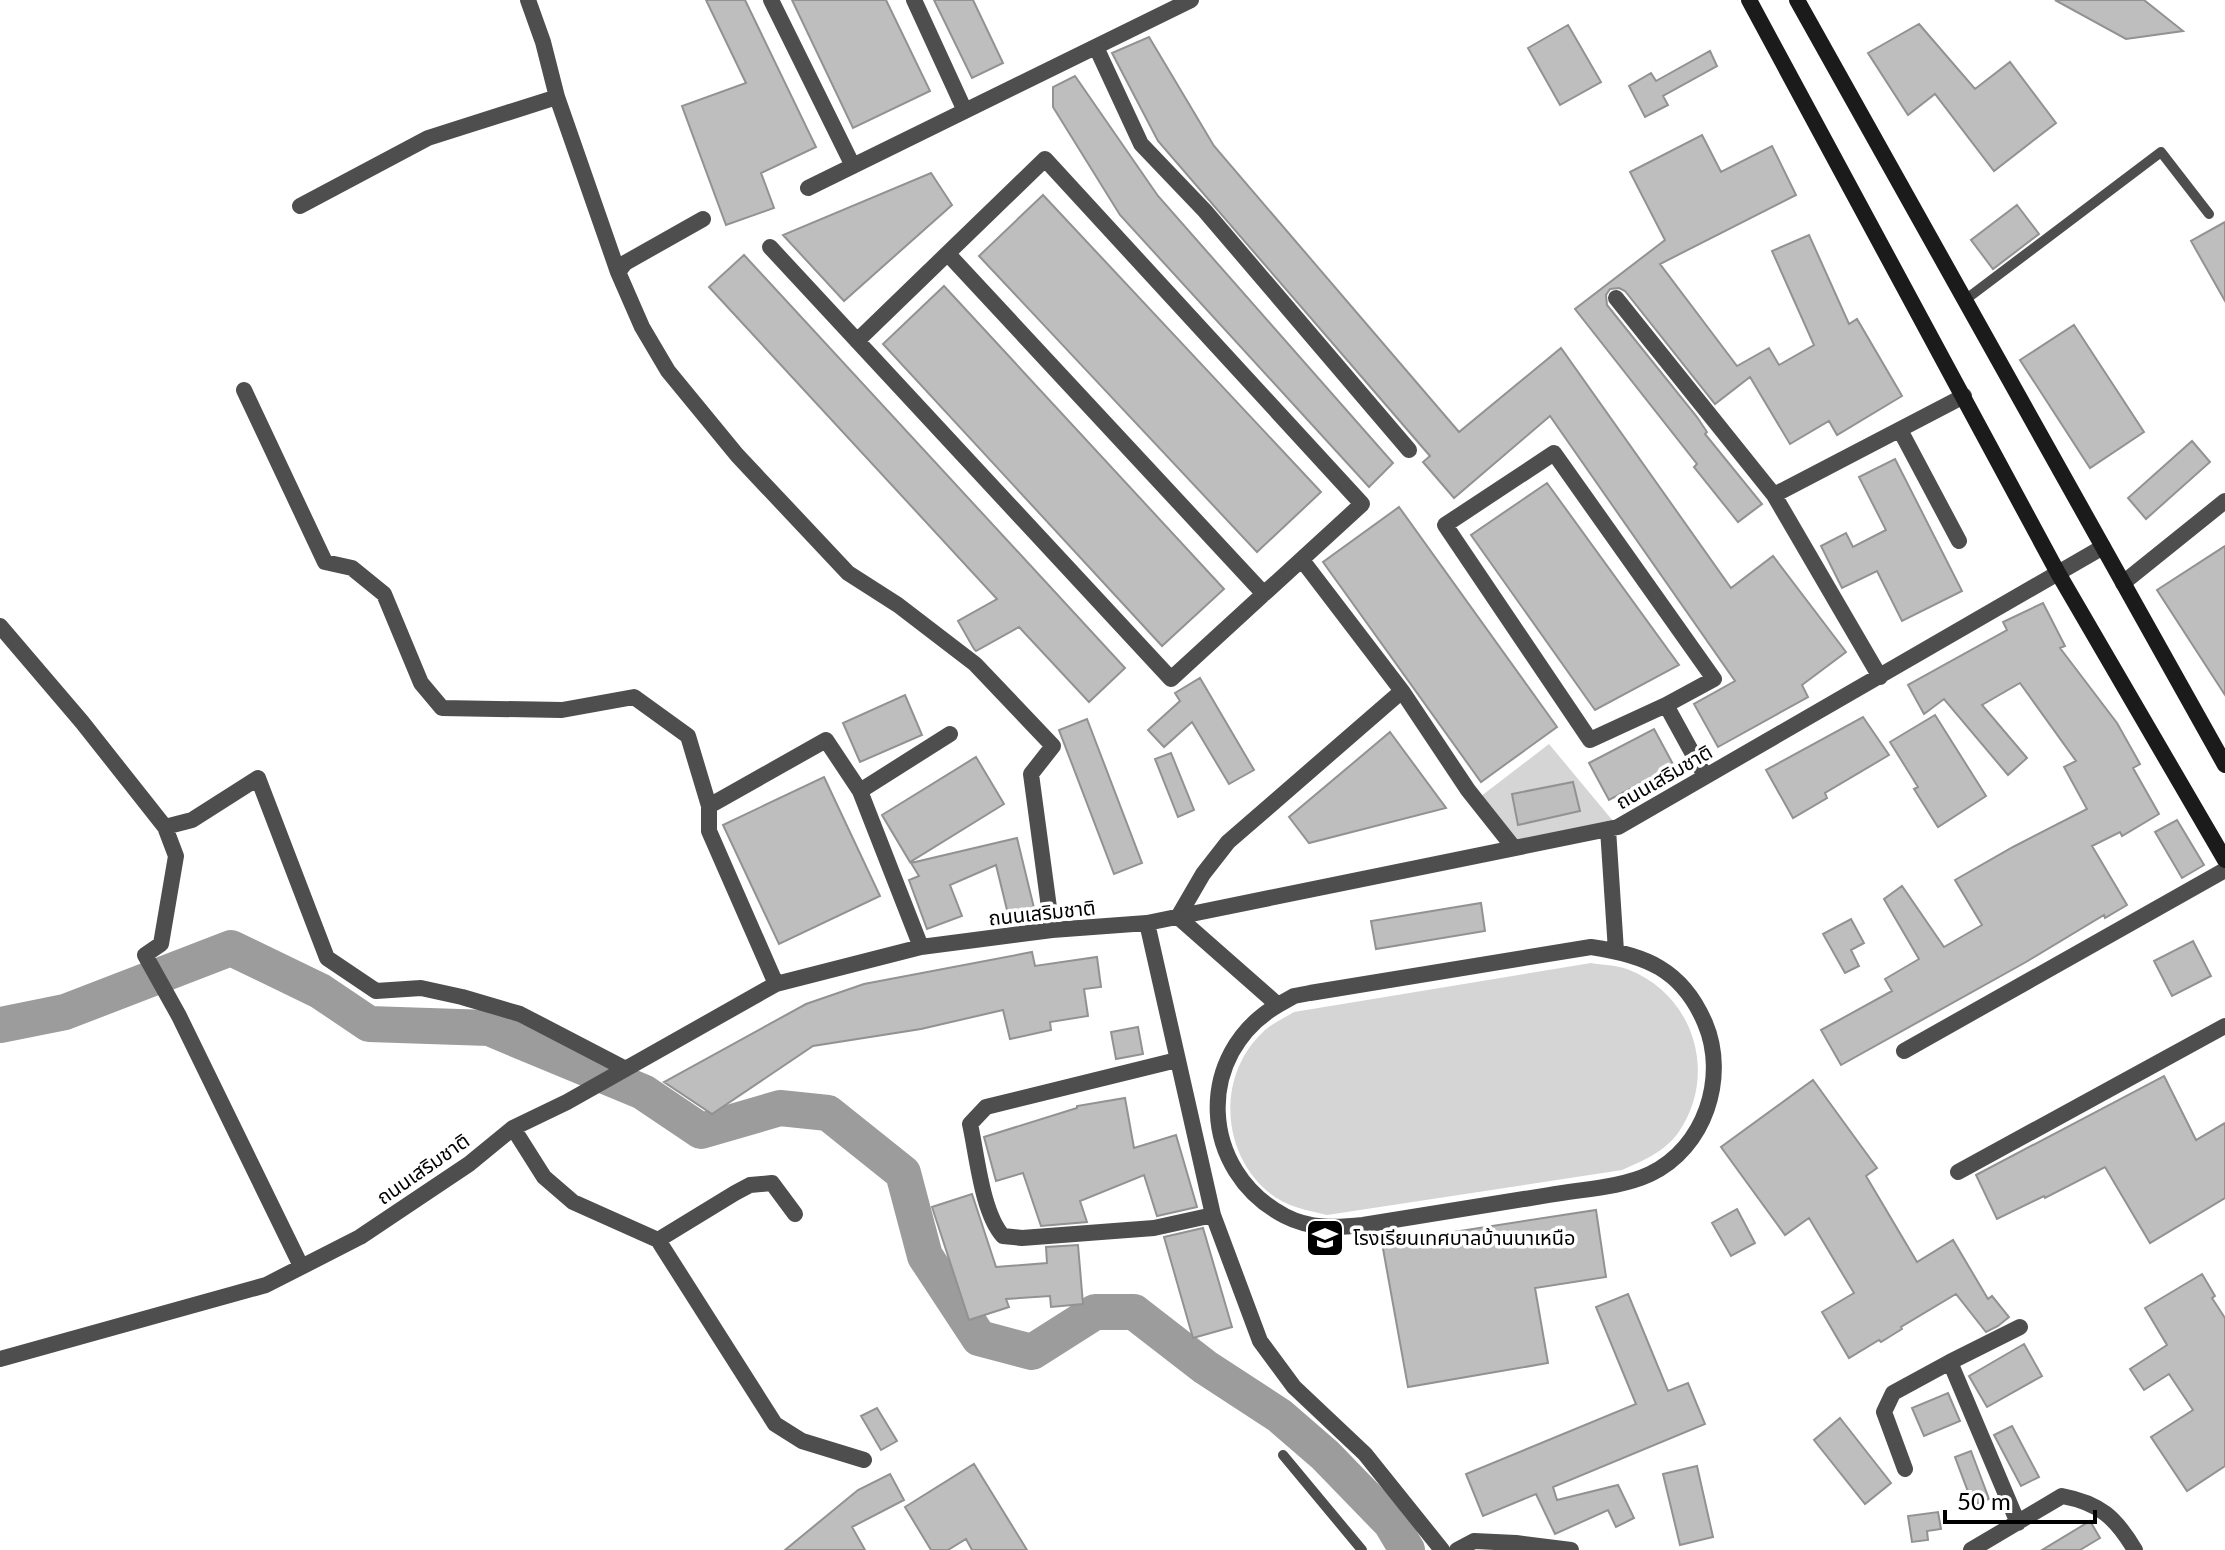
<svg xmlns="http://www.w3.org/2000/svg" width="2225" height="1550" viewBox="0 0 2225 1550" font-family="Lato,'Noto Sans Thai',sans-serif">
	<style>
		.green { fill: #d5d5d5 }
		.lines { fill: none; stroke-linecap: round; stroke-linejoin: round }
		.river { stroke: #9c9c9c; stroke-width: 36 }
		.building { fill: #bebebe; stroke: #929292; stroke-width: 2 }
		.service { stroke: #4e4e4e; stroke-width: 10 }
		.minor { stroke: #4e4e4e; stroke-width: 16 }
		.secondary { stroke: #1b1b1b; stroke-width: 16 }
		.labels { text-anchor: middle; stroke-width: 7; stroke-linejoin: round; paint-order: stroke }
		.street-label { font-size: 20px; fill: #000; stroke: #fff }
		.poi-label { font-size: 20px; fill: #000; stroke: #fff; text-anchor: start }
	</style>
	<rect width="100%" height="100%" fill="#fff"/>
	<path class="green" d="M1549 744 1618 827 1514 848 1476 800Z
		M1591 963C1602 965 1616 965 1627 969 1694 994 1719 1075 1678 1133 1664 1152 1643 1161 1622 1170L1327 1215C1306 1210 1283 1206 1266 1190 1220 1149 1218 1074 1263 1032 1271 1024 1284 1018 1294 1012Z"/>
	<g class="lines">
		<path class="river" d="M0 1025 65 1012 231 948 320 991 369 1024 489 1028 643 1092 701 1131 780 1108 828 1113 903 1173 925 1256 979 1338 1032 1352 1095 1312H1134L1205 1367 1280 1416 1325 1455 1391 1523 1407 1550"/>
	</g>
	<path class="building" d="M706 0H745L816 147 761 173 774 208 726 225 682 106 746 83Z
		M792 0H886L930 91 853 128Z
		M934 0H973L1003 63 972 78Z
		M2055 0H2144L2183 31 2126 39Z
		M1919 24 1975 89 2010 62 2056 123 1994 171 1935 94 1908 115 1868 53Z
		M1568 25 1601 82 1560 105 1528 48Z
		M1149 37 1214 146 1459 432 1561 348 1731 588 1773 556 1846 652 1802 685 1808 697 1718 747 1694 704 1735 681 1550 416 1454 498 1423 462 1430 456 1158 141 1112 53Z
		M1710 51 1717 66 1663 96 1668 105 1645 117 1629 86 1651 73 1656 81Z
		M1075 76 1158 196 1393 463 1369 487 1120 215 1053 107V87Z
		M1702 135 1721 172 1772 146 1796 195 1660 264 1737 366 1769 348 1779 365 1814 345 1772 251 1809 235 1849 324 1857 319 1902 396 1837 435 1829 421 1790 444 1750 377 1715 404 1625 291 1619 288 1610 289 1606 295 1607 305 1697 417 1707 432 1705 434 1762 504 1738 522 1694 467 1697 464 1575 309 1665 240 1630 172Z
		M931 173 952 205 844 301 783 235Z
		M1043 195 1321 492 1257 552 979 256Z
		M2017 205 2039 234 1993 269 1971 240Z
		M2225 222V301L2191 241Z
		M744 255 1125 668 1089 702 1019 627 976 651 974 649 958 621 997 599 709 287Z
		M944 286 1224 589 1162 646 883 344Z
		M2074 325 2144 432 2090 468 2020 360Z
		M2192 441 2210 462 2146 519 2128 498Z
		M1895 459 1962 591 1902 621 1877 571 1842 588 1821 546 1846 533 1853 547 1886 530 1859 477Z
		M1547 483 1679 665 1595 710 1471 535Z
		M1399 507 1557 727 1481 782 1323 562Z
		M2225 546V695L2157 590Z
		M2043 603 2065 646 2060 648 2117 723 2140 764 2133 768 2159 814 2122 836 2120 832 2092 846 2127 905 2105 918 2104 915 2026 962 1841 1065 1821 1030 1892 991 1885 979 1919 959 1884 899 1902 886 1944 947 1982 925 1955 880 2013 847 2087 809 2064 767 2076 761 2020 683 1982 705 2027 758 2008 775 1944 699 1924 714 1908 685 2007 630 2003 622Z
		M1200 678 1254 770 1229 784 1192 722 1164 747 1148 730 1180 701 1175 693Z
		M905 695 922 735 860 762 843 723Z
		M1935 715 1986 796 1938 827 1914 789 1918 787 1890 742Z
		M1863 717 1889 755 1825 793 1827 798 1793 818 1766 770Z
		M1087 719 1142 863 1114 874 1059 730Z
		M1654 729 1674 766 1609 800 1589 763Z
		M1390 732 1446 808 1309 843 1289 817Z
		M1171 753 1194 810 1178 817 1155 759Z
		M976 757 1004 804 910 862 882 815Z
		M824 777 880 896 779 944 723 825Z
		M1573 782 1580 811 1518 825 1512 794Z
		M2177 820 2204 865 2182 878 2155 832Z
		M1017 838 1034 908 1008 914 996 865 950 885 962 916 927 929 909 880 919 876 911 863Z
		M1481 903 1485 931 1376 949 1371 921Z
		M1851 919 1864 943 1851 950 1859 966 1845 973 1823 934Z
		M2193 941 2211 976 2172 996 2154 961Z
		M1032 952 1035 966 1097 957 1101 987 1084 989 1088 1016 1050 1022 1051 1030 1010 1039 1003 1010 921 1029 813 1046 712 1114 664 1082 806 1004 864 984Z
		M1138 1027 1143 1054 1116 1059 1111 1032Z
		M2164 1076 2196 1140 2225 1123V1198L2150 1243 2105 1167 2045 1198 2044 1196 1997 1219 1976 1175Z
		M1813 1080 1877 1168 1866 1176 1917 1262 1953 1240 1988 1299 1992 1296 2009 1317 1998 1326 1986 1332 1956 1294 1901 1327 1902 1329 1881 1342 1879 1340 1849 1358 1822 1312 1854 1293 1809 1218 1785 1235 1721 1147Z
		M1125 1098 1134 1148 1176 1135 1197 1207 1157 1216 1144 1175 1080 1201 1087 1222 1041 1226 1023 1173 996 1181 984 1137 1077 1108V1106Z
		M972 1194 996 1267 1047 1263 1046 1247 1078 1245 1083 1304 1051 1307 1050 1296 1006 1299 1009 1307 969 1320 932 1207Z
		M1737 1209 1755 1243 1731 1256 1712 1223Z
		M1596 1210 1606 1277 1535 1288 1548 1363 1408 1387 1382 1243Z
		M1203 1228 1232 1327 1193 1338 1164 1237Z
		M2202 1274 2215 1296 2212 1298 2225 1318V1466L2187 1491 2151 1437 2193 1410 2169 1374 2144 1390 2130 1369 2167 1345 2145 1308Z
		M1628 1294 1668 1391 1688 1383 1705 1424 1553 1487 1557 1500 1618 1485 1634 1518 1616 1527 1608 1510 1555 1534 1536 1494 1483 1516 1466 1474 1636 1404 1596 1307Z
		M2024 1344 2042 1376 1987 1407 1969 1376Z
		M1948 1393 1960 1421 1924 1436 1912 1408Z
		M877 1408 897 1441 881 1450 861 1416Z
		M1840 1418 1891 1483 1865 1504 1814 1440Z
		M2012 1426 2039 1477 2021 1486 1994 1435Z
		M1971 1451 1989 1499 1973 1505 1955 1457Z
		M974 1464 1027 1550H972L966 1539 948 1550H931L905 1507Z
		M1697 1466 1713 1537 1680 1545 1663 1474Z
		M890 1474 904 1500 852 1527 865 1550H785L858 1490Z
		M1938 1512 1941 1529 1927 1531 1928 1540 1912 1542 1908 1516Z
		M2090 1521 2100 1538 2080 1550H2042Z"/>
	<g class="lines">
		<path class="service" d="M1965 300 2161 152 2209 214
			M1283 1455 1362 1550"/>
		<path class="minor" d="M528 0 543 42 557 97 618 272
			M771 0 853 166
			M914 0 965 111
			M1096 47 1141 144 1205 211 1409 450
			M808 188 1191 0
			M300 206 428 138 557 97
			M703 219 625 263 618 272 642 327 668 371 737 455 848 573 898 605 975 664 1053 746 1031 774 1052 930
			M770 247 1171 679 1362 504 1045 159 857 341
			M948 254 1264 594
			M1616 298 1774 495 1964 396
			M244 390 325 562 352 568 384 594 421 683 442 708 562 710 634 697 688 736 709 806V831L776 984
			M1900 430 1959 541
			M1774 495 1880 677
			M1302 560 1402 691 1468 790 1514 848
			M2123 583 2225 501
			M0 626 82 722 165 827 176 856 161 944 145 955 179 1016 301 1266
			M1666 705 1714 679 1554 453 1445 525 1590 740 1666 705 1705 776
			M709 806 826 740 860 791
			M165 827 192 820 258 778 327 958 376 991 421 988 462 997 520 1014 624 1068
			M1608 829 1616 951
			M1147 923 1213 1215 1260 1341 1294 1387 1365 1454 1442 1550
			M921 947 860 791 950 734
			M1278 1005 1294 996 1310 993 1591 947C1645 955 1682 969 1705 1023 1728 1077 1705 1148 1650 1174 1620 1188 1582 1189 1549 1195 1487 1205 1425 1215 1363 1225 1336 1228 1310 1229 1285 1216 1199 1171 1194 1054 1278 1005L1178 917 1203 874 1228 842 1402 691
			M1904 1051 2225 870
			M1177 1060 986 1107 970 1124C977 1155 982 1213 1003 1236L1022 1238 1154 1228 1213 1215
			M513 1128 544 1177 573 1202 658 1240 735 1193 750 1185 772 1183 795 1214
			M1958 1172 2225 1026
			M658 1240 775 1424 802 1441 864 1460
			M0 1359 266 1285 360 1237 469 1164 513 1128 567 1102 776 984 921 947 1052 930 1147 923 1618 827 2103 547
			M1905 1469 1884 1412 1893 1393 1950 1362
			M2018 1523 1950 1362 2020 1327
			M1457 1550 1474 1541 1516 1543 1571 1550
			M1971 1550 2062 1496C2100 1503 2116 1518 2135 1550"/>
		<path class="secondary" d="M1749 0 2058 573 2225 860
			M1797 0 2225 765"/>
	</g>
	<defs>
		<g id="school-square" transform="scale(2)"><rect x="-9" y="-9" width="18" height="18" rx="4" fill="#000" stroke="#fff"/><path d="M0-5L7-2L0 1L-7-2ZM-4 1L0 2.5L4 1V4Q0 6-4 4Z" fill="#fff"/></g>
	</defs>
	<g fill-rule="evenodd">
		<use href="#school-square" x="1325" y="1238"/>
	</g>
	<g class="labels">
		<g class="street-label">
			<text transform="translate(1664 777) rotate(-30)" y="7">ถนนเสริมชาติ</text>
			<text transform="translate(1042 913) rotate(-6)" y="7">ถนนเสริมชาติ</text>
			<text transform="translate(423 1169) rotate(-35)" y="7">ถนนเสริมชาติ</text>
		</g>
		<g class="poi-label">
			<text x="1353" y="1245">โรงเรียนเทศบาลบ้านนาเหนือ</text>
		</g>
	</g>
	<path d="M1945 1510v12h150v-12" fill="none" stroke="#000000" stroke-width="4"/>
	<text x="1957" y="1510" font-size="24" fill="#000000" stroke="#ffffff" stroke-width="6" paint-order="stroke">50 m</text>
</svg>
